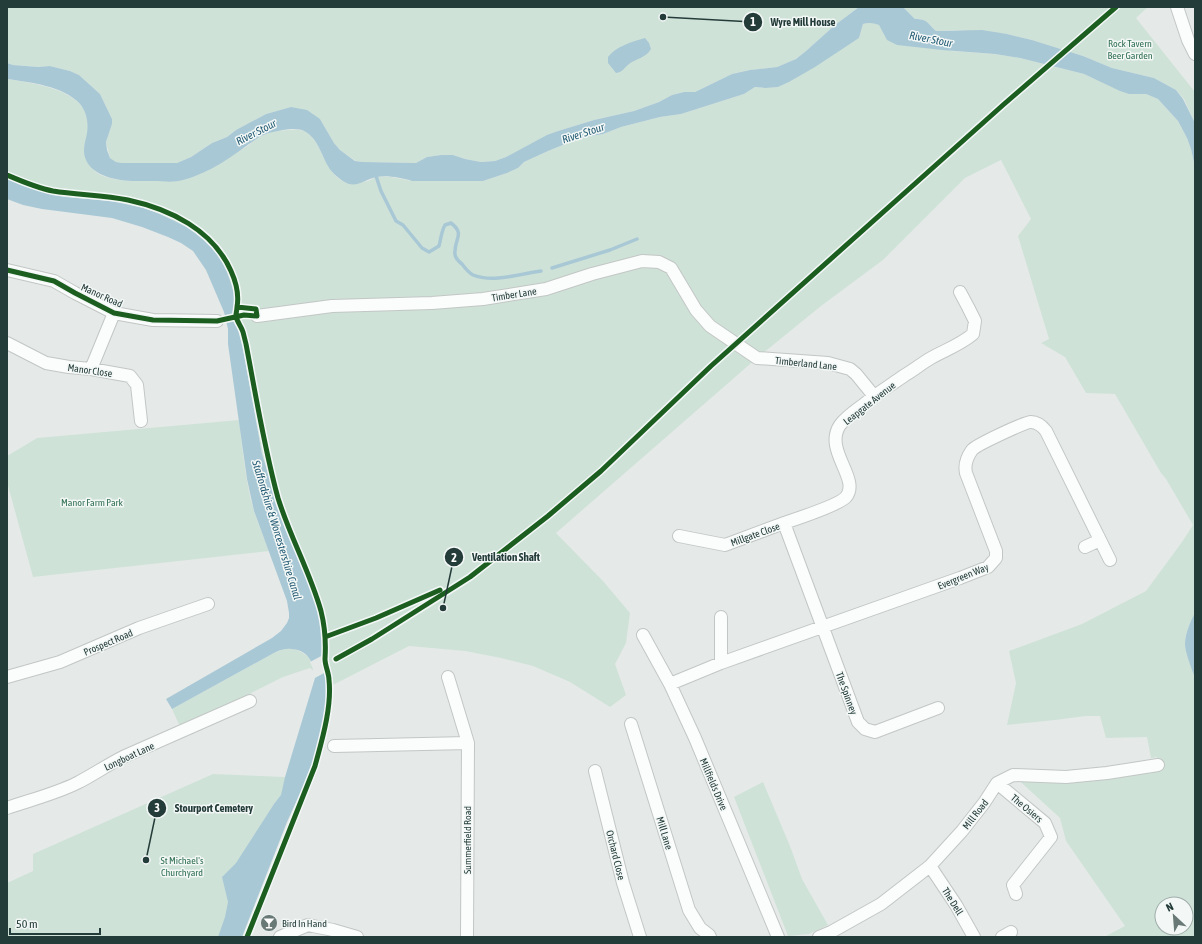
<svg xmlns="http://www.w3.org/2000/svg" width="1202" height="944" viewBox="0 0 1202 944" font-family="'Asap Condensed',sans-serif">
	<style>
		.green { fill: #cfe2d8; fill-rule: evenodd }
		.water { fill: #a9c8d5 }
		.pier { fill: #e5eae8 }
		.lines { fill: none; stroke-linecap: round; stroke-linejoin: round }
		.stream { stroke: #a9c8d5; stroke-width: 3.5 }
		.minor-casing { stroke: #c2c7c5; stroke-width: 14 }
		.minor { stroke: #fbfcfc; stroke-width: 12 }
		.cycleway-casing { stroke: #f3f8f7; stroke-width: 8 }
		.cycleway { stroke: #1b5e20; stroke-width: 5 }
		.labels { text-anchor: middle; stroke-width: 3; stroke-linejoin: round; paint-order: stroke }
		.park-label { font-size: 10px; fill: #317053; stroke: #f3f8f7 }
		.street-label { font-size: 10px; fill: #243c39; stroke: #f3f8f7 }
		.poi-label { font-size: 10px; fill: #243c39; stroke: #f3f8f7; text-anchor: start }
		.water-label { font-size: 11px; font-style: italic; fill: #225a73; stroke: #f3f8f7 }
		.leader { fill: none; stroke: #243c39; stroke-width: 1.5 }
		.callout-dot { fill: #243c39; stroke: #f3f8f7; stroke-width: 1.5 }
		.mark-label { font-size: 12px; text-anchor: middle; font-weight: bold; fill: #fff }
		.callout-label { font-size: 11px; text-anchor: middle; font-weight: bold; fill: #243c39; stroke: #f3f8f7; stroke-width: 3; stroke-linejoin: round; paint-order: stroke }
	</style>
	<rect width="100%" height="100%" fill="#e5eae8"/>
	<path class="green" d="M7 7H859L835 25 806 51 796 59 777 67 750 70 732 74 695 92H684L672 95 659 102 634 111 594 120 558 131 506 157 495 161 481 162 465 159 453 155H441L427 157 416 163 363 162 356 161 340 150 334 143 320 119 291 107 266 114 236 130 227 137 212 143 191 157 177 163H122L116 162 110 158 106 142 112 124V119L100 94 79 75 70 71 50 66 38 67 13 65 7 63Z
		M903 7H1148L1136 18 1195 92V123L1184 99 1176 90 1154 78 1112 68 1083 56 1032 40 1007 34 955 30 936 31C927 23 928 19 915 19Z
		M868 23H873L952 51 995 54 1020 58 1084 74 1095 79 1146 94 1158 99 1178 121 1187 138 1191 149 1195 167V614C1190 622 1185 634 1185 644 1185 651 1193 670 1195 678V937H1104L1125 926 1066 841 1060 818 1013 775 1158 765 1157 757 1151 758 1147 737 1106 738 1100 716H1086L1055 720 1007 725 1016 683 1009 651 1082 624 1146 591 1182 542 1193 525 1166 479 1161 473 1115 394 1086 393 1065 357 1041 343 1049 339 1018 236 1031 219 1001 160 965 178 883 260 821 306 757 358 556 533 603 581 630 613 626 643 615 664 626 695 610 707 570 682 533 666 501 658 465 651 409 646 327 688V679L324 674 323 646 318 611 277 502 262 454 243 349 234 314 235 295 221 258 213 248 202 237 191 229 160 214 144 208 111 201 65 197 49 194 23 186 7 179V79C32 83 85 89 88 122 89 132 86 141 84 150 87 156 90 166 95 171 104 180 127 181 139 181 159 181 180 182 199 174 216 167 233 155 249 145 253 142 257 138 261 136 272 131 287 129 300 130 319 131 324 171 341 180 344 182 364 182 368 181 371 180 373 178 376 177 385 175 404 179 412 181H483L507 173 518 168 524 162 548 151 580 138 603 134 621 127 660 117 681 114 744 94 755 87 766 88 778 87 789 82 859 38 863 24ZM1162 904H1186V928H1162Z
		M239 420C243 450 245 481 254 511 258 524 264 538 269 551L33 577 7 482V456L37 438Z
		M291 648C304 652 314 658 315 672L310 668 283 677 251 693 250 701 182 731 172 709 272 654 282 650Z
		M213 774 285 777V805L230 937H7V883L33 871V854Z
		M763 782 790 846 802 879 828 925 809 934 788 936 734 797Z"/>
	<path class="water" d="M859 7H903L915 19C928 19 927 23 936 31L982 30 1007 34 1032 40 1083 56 1112 68 1154 78 1176 90 1183 99 1195 123V167L1191 149 1187 138 1178 121 1158 99 1146 94H1129L1120 91 1084 74 1020 58 995 54 942 50 897 45 887 40 879 25C873 23 869 22 863 24L859 38 815 67 789 82 778 87 766 88 755 87 744 94 681 114 660 117 621 127 603 134 580 138 548 151 524 162 518 168 507 173 483 181H412C403 178 386 175 377 177 364 179 356 190 343 181 337 177 331 172 328 166 321 154 317 136 302 130 299 129 294 129 290 129 281 130 270 132 261 136 257 138 253 142 249 144 237 153 224 162 211 169 202 173 192 178 183 180 173 183 162 181 153 181 139 181 124 182 111 178 97 174 84 166 84 150 84 146 85 142 86 138 89 126 88 114 80 104 64 86 29 82 7 79V63L13 65 38 67 50 66 70 71 79 75 100 94 112 119V124L106 142 107 150 110 158 116 162 122 163H177L191 157 212 143 227 137 236 130 266 114 291 107 307 110 320 119 334 143 340 150 355 161 363 162 416 163 427 157 441 155H453L465 159 481 162 495 161 506 157 547 135 558 131 594 120 634 111 659 102 672 95 684 92H695L732 74 750 70 777 67 796 59 806 51 835 25Z
		M645 38 649 43 651 49C646 58 637 58 629 64 624 68 623 72 616 73L608 63V57C616 46 632 42 645 38Z
		M7 179 23 186 49 194 65 197 111 201 144 208 160 214 191 229 202 237 213 248 221 258 226 269 235 295 234 314 243 349 262 454 277 502 304 571 318 611 323 636V656L324 674 327 679V688L325 717 313 761 306 780 287 822 242 937H218L225 917 228 902 222 877 236 863 274 804 281 795 285 777 315 678C315 663 307 649 291 649 285 648 278 651 272 654L172 709 166 699 272 638 281 631 287 623 289 618V613L287 601 254 511 247 479 228 344V329L224 312 206 270 193 251 181 243 168 237 142 227 112 218 42 209 23 205 7 199Z
		M1195 613V678C1192 669 1185 653 1185 644 1185 634 1190 622 1195 613Z"/>
	<path class="pier" d="M325 654 326 672 313 679V669L310 662Z"/>
	<g class="lines">
		<path class="stream" d="M375 173 381 191 396 221 403 225 422 248 429 252 439 246C441 239 441 232 445 225L451 223C465 234 455 238 455 251 454 256 458 261 462 264 465 268 469 273 473 275 493 283 520 274 541 271
			M552 268 610 250 637 239"/>
		<g class="minor-casing">
			<path id="minor" d="M1177 7 1188 40 1195 54
				M7 270 54 281 75 293 114 313 153 320 217 321
				M257 316 332 306 432 303 483 299 546 289 592 274 642 261 659 262 671 268 696 310 710 326 757 358 828 363 850 369 856 374 874 396
				M7 343 46 363 69 367 91 369 130 376 137 385 141 421
				M91 369 114 313
				M679 536 725 545 784 523
				M1085 547 1100 540
				M643 635 670 684 695 738 778 937
				M721 663V617
				M7 677 60 662 139 628 208 604
				M448 677 468 743 467 937
				M670 684 721 663 960 578 988 567 996 558V551L966 473C964 464 967 457 972 450 976 445 1025 422 1031 422 1038 422 1042 426 1046 431L1110 560
				M938 708 875 732 865 729 858 722 784 523C796 519 839 505 846 497 861 479 823 450 840 425 846 417 855 411 863 405 876 394 891 385 905 375 914 370 922 363 931 358 945 350 960 345 973 334L975 321 968 307 960 292
				M631 724 689 910 700 928 709 935 710 937
				M334 746 468 743
				M595 771 623 883 640 937
				M997 783 1045 823 1051 837 1013 885 1016 894
				M7 808C30 800 55 794 77 783 93 775 107 765 123 757L250 701
				M930 866 956 905 974 937
				M280 937 308 925 333 930 357 937
				M819 937 831 932 881 904 930 866 962 831 984 803 997 783 1013 775 1066 777 1107 773 1158 765
				M1002 937 1011 932"/>
		</g>
		<use href="#minor" class="minor"/>
		<g class="cycleway-casing">
			<path id="cycleway" d="M7 175C21 181 37 188 53 191 78 195 103 195 128 200 170 209 213 230 231 271 236 282 239 296 237 307 237 310 236 312 236 316 237 322 241 326 243 332 244 336 245 340 246 344 256 396 264 447 278 498 290 537 310 572 321 611 325 627 326 644 325 659 325 666 329 673 329 680 332 707 322 740 315 766L247 937
				M7 270 54 281 75 293 114 313 153 320 217 321 244 315 257 316 256 309 237 307
				M325 637 376 618 440 590
				M336 659 372 639 470 577 548 516 601 471 711 366 1003 105 1116 7"/>
		</g>
		<use href="#cycleway" class="cycleway"/>
	</g>
	<defs>
		<g id="bar-disc" transform="scale(0.9)"><circle r="9.5" fill="#687976" stroke="#f3f8f7"/><path d="M-6-5H6L.8 .8V4.5H3.5V6h-7V4.5H-.8V.8Z" fill="#fff"/></g>
	</defs>
	<g fill-rule="evenodd">
		<use href="#bar-disc" x="269" y="923"/>
	</g>
	<g class="labels">
		<g class="park-label">
			<text x="1130" y="47">Rock Tavern<tspan x="1130" dy="12">Beer Garden</tspan></text>
			<text x="92" y="506">Manor Farm Park</text>
			<text x="182" y="864">St Michael's<tspan x="182" dy="12">Churchyard</tspan></text>
		</g>
		<g class="street-label">
			<text transform="translate(514 294) rotate(-9)" y="4">Timber Lane</text>
			<text transform="translate(102 295) rotate(24)" y="4">Manor Road</text>
			<text transform="translate(806 363) rotate(6)" y="4">Timberland Lane</text>
			<text transform="translate(90 370) rotate(8)" y="4">Manor Close</text>
			<text transform="translate(869 403) rotate(-38)" y="4">Leapgate Avenue</text>
			<text transform="translate(755 534) rotate(-20)" y="4">Millgate Close</text>
			<text transform="translate(963 576) rotate(-22)" y="4">Evergreen Way</text>
			<text transform="translate(108 642) rotate(-23)" y="4">Prospect Road</text>
			<text transform="translate(847 693) rotate(70)" y="4">The Spinney</text>
			<text transform="translate(129 756) rotate(-25)" y="4">Longboat Lane</text>
			<text transform="translate(714 784) rotate(67)" y="4">Millfields Drive</text>
			<text transform="translate(1027 808) rotate(40)" y="4">The Osiers</text>
			<text transform="translate(975 814) rotate(-52)" y="4">Mill Road</text>
			<text transform="translate(665 833) rotate(73)" y="4">Mill Lane</text>
			<text transform="translate(467 840) rotate(-90)" y="4">Summerfield Road</text>
			<text transform="translate(616 855) rotate(76)" y="4">Orchard Close</text>
			<text transform="translate(953 901) rotate(58)" y="4">The Dell</text>
		</g>
		<g class="poi-label">
			<text x="282" y="927">Bird In Hand</text>
		</g>
		<g class="water-label">
			<text transform="translate(931 39) rotate(11)" y="4">River Stour</text>
			<text transform="translate(256 132) rotate(-27)" y="4">River Stour</text>
			<text transform="translate(583 133) rotate(-18)" y="4">River Stour</text>
			<text transform="translate(277 530) rotate(73)" y="4">Staffordshire &amp; Worcestershire Canal</text>
		</g>
	</g>
	<path class="leader" d="M663 17L753 22M443 608L454 557M146 860L157 808"/>
	<g class="callout-dot">
		<circle cx="663" cy="17" r="4"/>
		<circle cx="443" cy="608" r="4"/>
		<circle cx="146" cy="860" r="4"/>
		<circle cx="753" cy="22" r="10"/>
		<circle cx="454" cy="557" r="10"/>
		<circle cx="157" cy="808" r="10"/>
	</g>
	<g class="mark-label">
		<text x="753" y="26">1</text>
		<text x="454" y="562">2</text>
		<text x="157" y="812">3</text>
	</g>
	<g class="callout-label">
		<text x="803" y="26">Wyre Mill House</text>
		<text x="506" y="561">Ventilation Shaft</text>
		<text x="214" y="812">Stourport Cemetery</text>
	</g>
	<rect width="1202" height="944" fill="none" stroke="#243c39" stroke-width="16"/>
	<g transform="translate(1174 916) rotate(334)"><circle r="19" fill="#f3f8f7" stroke="#a0adab"/>
	<path d="M0-3L7 15L0 10L-7 15Z" fill="#687976"/>
	<text y="-6" font-size="11" font-weight="bold" text-anchor="middle" fill="#243c39">N</text>
	</g>
	<path d="M10 928v6h90v-6" fill="none" stroke="#243c39" stroke-width="2"/>
	<text x="16" y="928" font-size="12" fill="#243c39" stroke="#f3f8f7" stroke-width="3" paint-order="stroke">50 m</text>
</svg>
